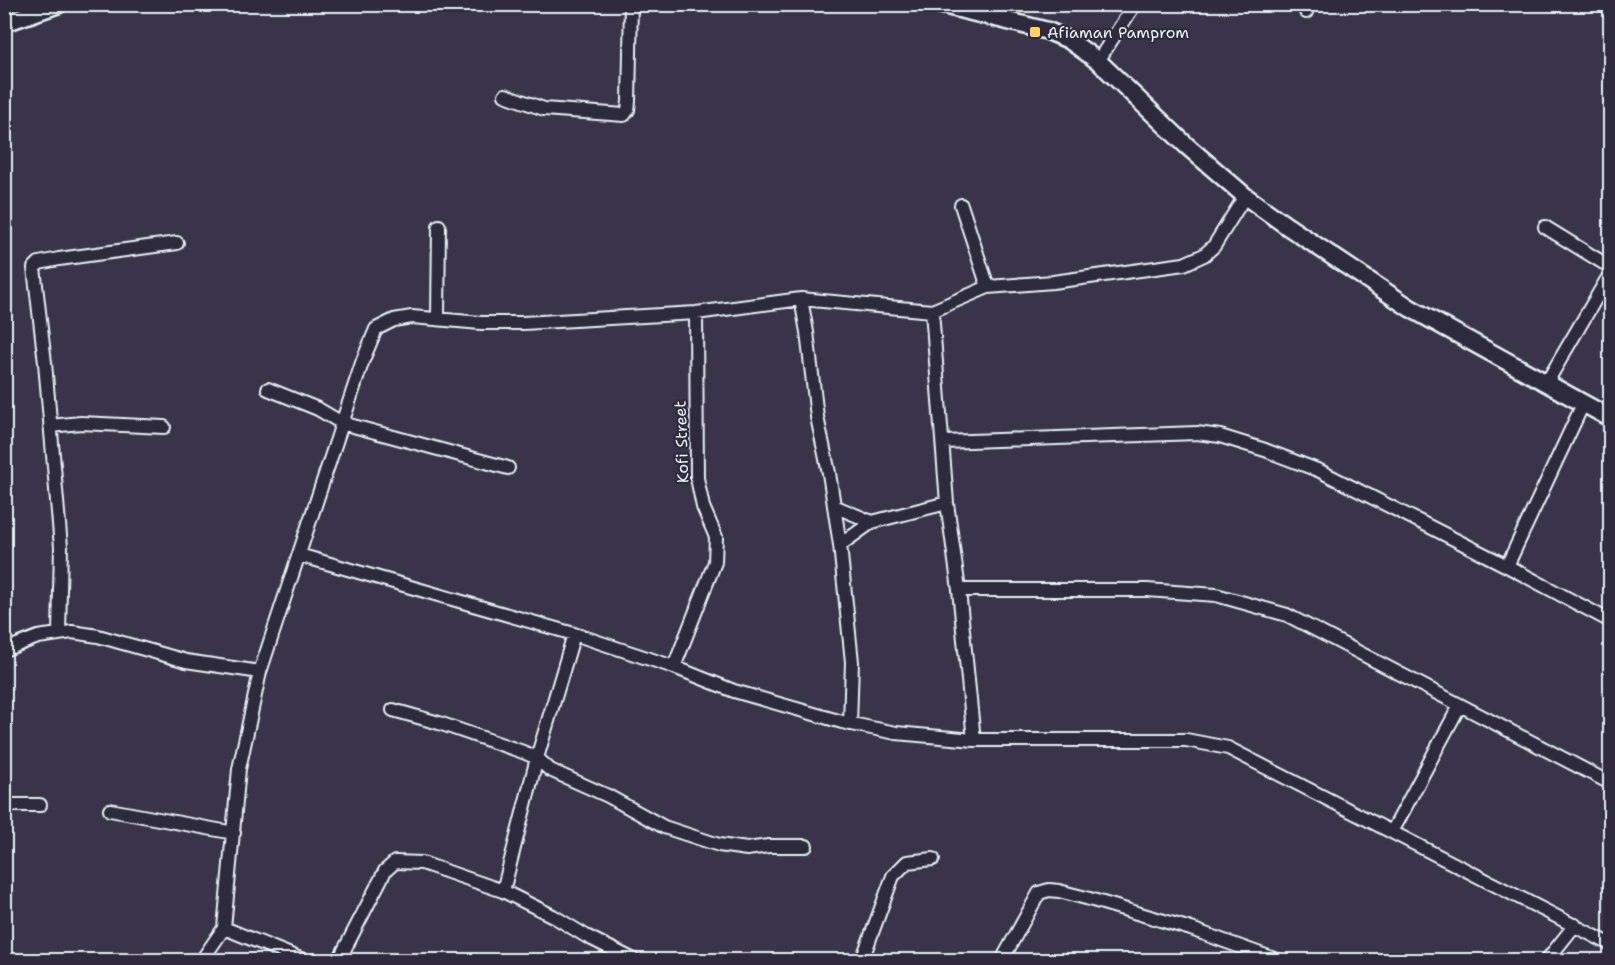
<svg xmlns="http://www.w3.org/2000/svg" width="1615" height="965" viewBox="0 0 1615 965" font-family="'Shantell Sans',sans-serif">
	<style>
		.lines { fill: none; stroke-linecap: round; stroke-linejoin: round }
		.street-casing { stroke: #e8f1f8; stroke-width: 16 }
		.secondary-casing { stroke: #e8f1f8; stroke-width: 21 }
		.street { stroke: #2f2a3d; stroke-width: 12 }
		.secondary { stroke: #2f2a3d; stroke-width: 16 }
		.poi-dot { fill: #ffd166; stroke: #2f2a3d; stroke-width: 2 }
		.labels { text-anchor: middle; stroke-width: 4.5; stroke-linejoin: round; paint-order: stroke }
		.poi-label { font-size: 16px; fill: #e8f1f8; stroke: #2f2a3d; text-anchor: start }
		.street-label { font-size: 16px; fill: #e8f1f8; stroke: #2f2a3d }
	</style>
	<rect width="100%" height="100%" fill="#393449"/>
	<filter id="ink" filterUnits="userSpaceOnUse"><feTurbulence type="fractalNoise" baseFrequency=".0167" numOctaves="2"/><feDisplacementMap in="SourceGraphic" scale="12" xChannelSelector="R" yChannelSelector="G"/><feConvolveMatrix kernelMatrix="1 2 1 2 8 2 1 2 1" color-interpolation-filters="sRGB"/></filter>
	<g filter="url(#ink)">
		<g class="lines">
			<g class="street-casing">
				<path id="street" d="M1306 12 1308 4
					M1098 61 1135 4
					M505 95 544 109 624 115 628 110 629 101 631 4
					M961 205 988 287
					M1545 227 1610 267
					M801 299 807 332 817 417 829 473 840 545 852 662 850 724
					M932 311 947 503 959 590 974 740
					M438 318 439 226
					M1547 382 1610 274
					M268 389 318 409 342 423 508 468
					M50 426 81 423 164 427
					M943 442 1197 433 1220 436 1265 450 1320 471 1507 566 1610 621
					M834 506 872 522 840 545
					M872 522 947 503
					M299 555 574 634 674 667 734 691 842 722 896 733 974 740H1186L1228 748 1610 944
					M1507 566 1583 404
					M959 590H1147L1216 595 1287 615 1610 783
					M59 633 61 547 45 363 34 268 39 263 59 259 177 243
					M4 650 38 637 72 632 98 636 186 661 260 672
					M674 667 715 562 716 537 703 507 697 478 696 313
					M393 710 439 723 523 752 537 758 550 770 608 796 664 827 719 845 747 849 769 846H806
					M4 805H40
					M110 810 234 833
					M1392 832 1460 705
					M503 891 537 758 574 634
					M224 928 303 960
					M202 960 224 928 239 769 260 672 363 360 376 329 394 320 412 317 481 323H523L696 313 801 299 932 311 988 287 1053 282 1184 264 1204 255 1214 246 1245 196
					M339 960 385 871 395 862 422 863 503 891 553 916 586 936 634 960
					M862 960 893 876 907 862 933 859
					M1002 960 1039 893 1049 890 1059 891 1086 898 1191 929 1277 960
					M1547 960 1575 925"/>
			</g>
			<g class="secondary-casing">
				<path id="secondary" d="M939 4 1048 31 1069 40 1098 61 1187 146 1245 196 1287 226 1410 308 1610 418
					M4 23 59 4"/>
			</g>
			<use href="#street" class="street"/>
			<use href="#secondary" class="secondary"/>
		</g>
	</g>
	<rect class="poi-dot" x="1029" y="26" width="12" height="12" rx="3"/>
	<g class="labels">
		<g class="poi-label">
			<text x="1047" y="38">Afiaman Pamprom</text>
		</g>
		<g class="street-label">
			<text transform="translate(681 442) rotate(-92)" y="6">Kofi Street</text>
		</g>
	</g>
	<rect width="1615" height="965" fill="none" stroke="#2f2a3d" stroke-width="24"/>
	<rect x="12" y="12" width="1591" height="941" fill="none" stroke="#e8f1f8" stroke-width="2" filter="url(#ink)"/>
</svg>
